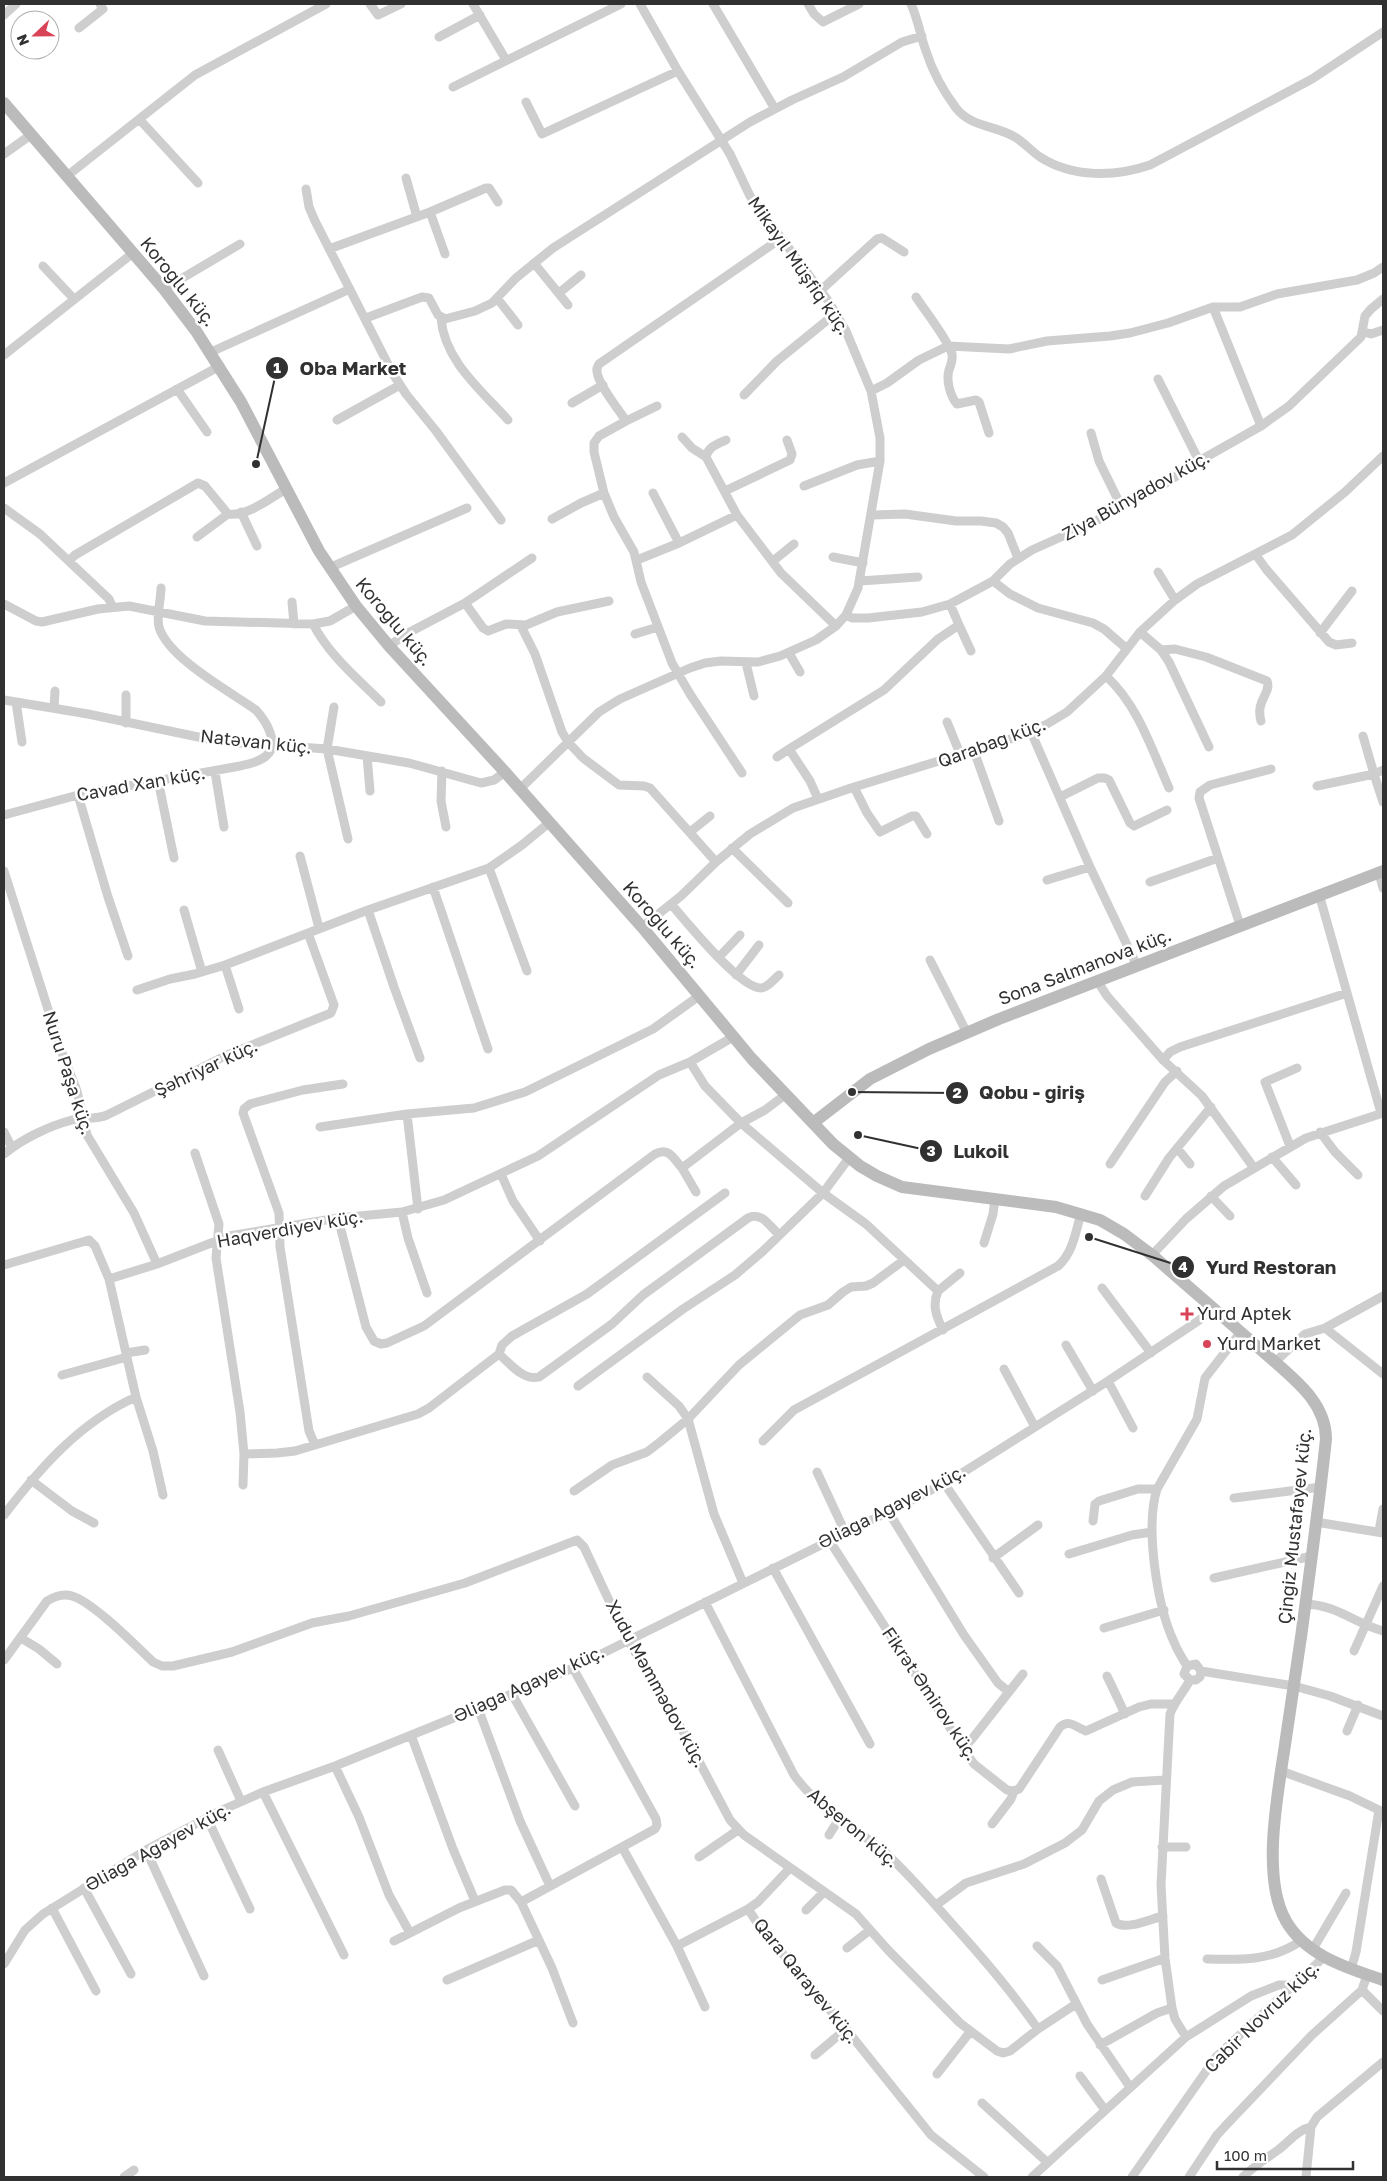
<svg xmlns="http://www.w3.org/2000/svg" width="1387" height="2181" viewBox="0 0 1387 2181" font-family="'Golos Text',sans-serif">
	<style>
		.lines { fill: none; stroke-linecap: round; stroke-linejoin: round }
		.street { stroke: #cecece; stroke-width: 9 }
		.secondary { stroke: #bbb; stroke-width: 12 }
		.poi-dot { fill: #d84357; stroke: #fff; stroke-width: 2 }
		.labels { text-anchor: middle; stroke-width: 5; stroke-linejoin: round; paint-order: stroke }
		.street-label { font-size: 18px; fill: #313131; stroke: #fff }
		.poi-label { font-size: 18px; fill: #313131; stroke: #fff; text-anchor: start }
		.leader { fill: none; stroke: #313131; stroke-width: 2 }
		.callout-dot { fill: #313131; stroke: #fff; stroke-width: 2 }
		.mark-label { font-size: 15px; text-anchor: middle; font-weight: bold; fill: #fff }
		.callout-label { font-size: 19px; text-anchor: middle; font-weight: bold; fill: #313131; stroke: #fff; stroke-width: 5; stroke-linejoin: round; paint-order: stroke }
	</style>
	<rect width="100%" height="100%" fill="#fff"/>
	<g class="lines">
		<path class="street" d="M370 4 378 15 401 4
			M473 4 506 60
			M713 4 775 109
			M808 4 814 14 823 22 859 4
			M911 4C918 19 920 35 926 51 932 70 944 92 956 108 971 127 993 125 1013 136 1023 141 1031 151 1040 157 1073 178 1115 177 1150 165L1312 79 1383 32
			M4 15 16 4
			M79 28 103 9 100 4
			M439 37 480 15
			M453 87 621 4
			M526 102 542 134 678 71
			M140 120 198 183
			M4 154 32 134
			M67 176 195 75 326 4
			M406 178 417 217
			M306 189 309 207 315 221 393 374 406 394 436 431 501 520
			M430 212 445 254
			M329 249 430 212 486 188H489L498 202
			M534 263 568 305
			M43 266 74 299
			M164 289 240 244
			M820 291 877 239 882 238 904 252
			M559 293 581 275
			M916 297C925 311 948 340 952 354 953 360 951 365 949 370 946 380 950 396 957 404L976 400 979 402 989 433
			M497 298 518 325
			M1213 307 1261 426
			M366 318 422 297 429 298 438 315 445 319 475 311 492 303 516 278 553 248 750 122 792 100 843 77 902 42 922 36
			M441 318C444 360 481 390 508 420
			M1364 332 1371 334 1383 330
			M211 352 350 289
			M4 355 133 253
			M1158 379 1199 461
			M177 389 207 432
			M871 391 887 383 919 360 948 346 1009 349 1047 341 1110 336 1130 333 1168 323 1213 307H1240L1277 294 1357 280 1374 273 1383 267
			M744 395 777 361 836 313
			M572 403 603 385
			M337 420 400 385
			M626 421 657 406
			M1091 433 1099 461 1122 508
			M682 437 692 448 706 457 737 515 781 573 836 626
			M706 457C708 447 717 444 726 440
			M4 483 220 366
			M804 486 857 465 880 461
			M725 491 790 460 792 454 787 440
			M653 493 679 543
			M4 508 40 534 109 599 112 606
			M241 512 257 546
			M872 515 905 514 956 521H981L996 523 1003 527 1008 533 1018 558
			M552 519 581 503 604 493
			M197 537 228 514
			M1256 555 1266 569 1329 642 1336 645 1352 643
			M833 557 863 563
			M637 560 679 543 737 515
			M69 561 75 555 198 483 205 486 228 514C247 517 270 498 286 489
			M773 561 794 544
			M329 568 467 508
			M1158 572 1175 600
			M860 581 918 577
			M993 581 1010 594 1038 608 1093 623 1104 629 1127 649
			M292 602 294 624
			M465 603 483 628 488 631 506 624 526 625 557 612 609 601
			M4 604 36 621 42 622 98 609 129 606 205 621 313 624 330 621 356 606
			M846 615 852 618H868L922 612 950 604 993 581 1010 564 1032 550 1092 523 1166 483 1199 461 1261 426 1289 406 1361 337 1365 316 1371 309 1383 299
			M313 624C329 655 357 678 381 702
			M959 625 971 651
			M521 626 535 654 562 732 568 742 583 758 619 785 644 786 650 788 716 862
			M1140 632 1161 650 1169 662 1209 747
			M1320 633 1352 591
			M635 634 658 627
			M389 646 408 633 465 603 532 558
			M1161 650 1175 649 1206 657 1267 681C1272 693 1255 700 1261 721
			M789 653 800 672
			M746 663 754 696
			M1106 676C1138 705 1152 750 1169 788
			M126 695V723
			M4 700 88 714 203 738 239 743 327 749 409 763 481 783 494 780 505 772
			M16 702 22 742
			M334 707 327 749 348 839
			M54 708 55 691
			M947 722 961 756
			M1031 732 1090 867 1137 966
			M1363 736 1374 774 1383 770
			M974 751 999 821
			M367 756 370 791
			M777 757 789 749
			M442 771 441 801 446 827
			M215 772 224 827
			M742 773 690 694 672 663 641 582 634 552 614 517 604 493 594 452V443L599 436 626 421C619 410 597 383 597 371 596 368 598 367 599 364L780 239
			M158 780 174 858
			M1317 786 1374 774 1383 802
			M854 787 867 813 880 832 912 816H916L927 834
			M520 789 599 712 620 699 690 668 705 663 721 661 758 662 780 656 816 640 836 626 846 615 858 588 880 461V438L871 391 846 331 829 302 750 196 730 154 678 71 640 4
			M78 795 108 897 128 956
			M1060 797 1098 778H1105L1109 780 1130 823 1134 826 1167 810
			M818 799 810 781 789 749 884 690 938 639 959 625 950 604
			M4 815 78 795 240 766C249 764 259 762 266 756 281 744 265 720 256 710 229 691 168 658 159 627 156 616 161 600 161 588
			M690 832 710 816
			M732 848 788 903
			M300 856 319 928
			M489 868 527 971
			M4 871 61 1050 77 1091 87 1135 134 1213 157 1264
			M1379 873 1383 888
			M1047 880 1090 867
			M1150 882 1218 858
			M433 887 488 1049
			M1319 894 1381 1113
			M671 904C686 921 740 989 761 988 767 988 774 979 779 975
			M184 910 202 972
			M368 910 394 987 420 1058
			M1240 925 1199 798 1200 792 1210 785 1271 769
			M642 927 681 896 716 862 750 834 793 808 851 788 1020 736 1047 724 1067 712 1106 676 1140 632 1175 600 1197 584 1292 535 1345 492 1383 456
			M719 957 740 935
			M930 960 967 1033
			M225 965 239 1009
			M736 975 759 945
			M1098 982 1107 996 1163 1060 1202 1096 1254 1168
			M137 990 170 979 195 974 225 965 368 910 489 868 522 845 550 822
			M1163 1060 1170 1052 1180 1047 1347 993
			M690 1062 705 1086 741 1123 823 1193 866 1224 938 1291C932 1305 936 1316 943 1330
			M407 1114 418 1209
			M320 1127 407 1114 474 1108 525 1092 653 1029 699 996
			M4 1132 12 1148
			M1320 1132 1335 1152 1358 1175
			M1290 1146 1265 1082 1297 1068
			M1177 1148 1190 1164
			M195 1153 219 1224 216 1258 240 1412 244 1454 243 1485
			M4 1154C22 1139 49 1126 72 1120 84 1117 95 1120 107 1115L227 1055 331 1013 334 1005 308 933
			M1272 1157 1296 1185
			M1110 1164 1165 1082 1177 1071
			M682 1168 696 1192
			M501 1174 513 1201 540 1241
			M1145 1196 1169 1158 1211 1107
			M1211 1196 1230 1216
			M402 1212 408 1238 427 1293
			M338 1218 366 1327 374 1341 381 1344 387 1343 424 1326 655 1154C669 1147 673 1158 682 1168L741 1123 765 1110 785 1095
			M984 1243 993 1214 995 1199
			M1152 1255 1186 1219 1224 1186 1306 1138 1383 1113
			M4 1265 89 1240 95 1246 109 1279
			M1102 1288 1151 1353
			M938 1291 960 1273
			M1325 1328 1383 1374
			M1066 1345 1093 1391
			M126 1353 145 1350
			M499 1354 502 1345 512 1336 587 1294 725 1193
			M1275 1362 1305 1334 1325 1328 1383 1296
			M1004 1369 1035 1427
			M62 1375 127 1357
			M647 1377 679 1406 688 1419 714 1514 743 1583
			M1108 1381 1133 1428
			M578 1386 683 1309 735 1275 762 1252 823 1193 849 1158
			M136 1397 153 1451 163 1495
			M763 1441 794 1410 1058 1266C1073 1253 1076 1231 1081 1213
			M315 1445 309 1431 280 1247 279 1213 243 1113 244 1109 250 1104 303 1090 343 1084
			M244 1454 277 1453 295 1451 418 1414 429 1408 499 1354C510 1364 524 1381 539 1377L612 1324 643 1295 748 1218C761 1211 770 1226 779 1235
			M817 1472 845 1532
			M31 1480 72 1511 94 1523
			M944 1483 1019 1593
			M574 1491 612 1465 647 1452 660 1442 688 1419 739 1365 800 1315 828 1305 843 1292 851 1287 866 1286 873 1283 904 1260
			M1234 1498 1321 1487
			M888 1511 964 1635 998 1683 1009 1692
			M4 1515C40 1468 80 1422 136 1397L109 1279 157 1264 229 1236 338 1218 402 1212 444 1200 538 1156 659 1075 690 1062 733 1037
			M1093 1521 1095 1504 1099 1501 1138 1489H1157
			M1316 1522 1383 1533
			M1379 1531 1383 1509
			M829 1540 963 1748 974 1764 1007 1790 1014 1791 1019 1789 1060 1727C1070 1719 1075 1727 1086 1731L1139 1707 1151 1704H1174
			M1069 1554 1132 1535 1152 1532
			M993 1558 1038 1525
			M773 1568 870 1744
			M1214 1578 1312 1556
			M705 1602 794 1775C818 1809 857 1828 889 1856 912 1878 933 1902 954 1926 984 1959 1012 1992 1038 2029
			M1305 1604C1337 1605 1354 1623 1383 1631
			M1104 1628 1164 1610
			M21 1638 39 1649 57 1664
			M1354 1651 1383 1586
			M4 1660 47 1601C55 1596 63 1593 72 1596 93 1602 136 1646 153 1662L162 1666H173L232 1652 312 1623 349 1616 465 1583 577 1540 584 1547 627 1639 684 1733 730 1820 744 1835 856 1914 888 1950 960 2023 997 2051 1003 2053 1010 2051 1038 2029 1076 2004
			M1187 1666C1182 1658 1177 1650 1174 1642 1157 1606 1145 1527 1157 1489L1197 1419 1205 1378 1240 1333
			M573 1668 656 1819 657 1825 655 1829 622 1847 677 1946 748 1909 760 1927 846 2029 931 2135 984 2177
			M1201 1671 1200 1677 1196 1680H1190L1184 1674 1187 1666 1196 1664 1201 1671 1294 1686 1330 1696 1383 1716
			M1107 1676 1125 1714
			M512 1694 575 1806
			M478 1708 520 1821 550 1886
			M1347 1731 1358 1705
			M411 1735 453 1849 475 1901
			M963 1748 972 1739 1023 1674
			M218 1750 241 1801
			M335 1766 359 1817 389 1895 410 1933 459 1908 505 1890H511L521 1902 552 1968 573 2023
			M1281 1771 1350 1796 1383 1812
			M263 1792 344 1955
			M207 1818 250 1909
			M992 1824 1011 1799 1014 1791
			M829 1835 839 1819
			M1162 1847H1186
			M146 1850 204 1976
			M699 1857 738 1830
			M1101 1879 1116 1923C1128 1930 1150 1919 1163 1916
			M84 1888 131 1974
			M521 1902 622 1847
			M936 1905 966 1883 1024 1864 1065 1843 1082 1830 1099 1801 1113 1790 1132 1782 1165 1780
			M52 1908 96 1991
			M748 1909 758 1902 790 1868
			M806 1910 824 1892
			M394 1941 410 1933
			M677 1946 705 2007
			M1037 1946 1057 1966 1087 2024 1130 2087
			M847 1948 870 1930
			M1313 1949 1346 1893
			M1207 1959C1241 1960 1273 1961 1302 1940
			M4 1964 25 1930 43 1914 146 1850 220 1811 263 1792 335 1766 478 1708 573 1668 920 1496 962 1473 1108 1381 1198 1321 1213 1309
			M1351 1969 1356 1952 1379 1810
			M447 1980 539 1940
			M1102 1980 1165 1958
			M1362 1990 1383 2011
			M1186 2037 1175 2019 1172 2008 1165 1958 1161 1885 1170 1714C1175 1701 1183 1693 1190 1680
			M1100 2045 1157 2013 1172 2008
			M815 2055 846 2029
			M937 2074 970 2032
			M1080 2076 1105 2110
			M982 2103 1047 2162
			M124 2177 134 2170
			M1032 2177 1186 2037 1251 1996 1279 1985H1294
			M1132 2177 1216 2057 1324 1957
			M1189 2177 1217 2135 1229 2122 1312 2035 1362 1990 1367 1975
			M1243 2177C1254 2166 1266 2159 1278 2150 1289 2142 1297 2130 1311 2127
			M1306 2177 1311 2127 1317 2117 1383 2062"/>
		<path class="secondary" d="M4 103 164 289 196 331 241 402 319 551 356 606 389 646 505 772 642 927 752 1059 833 1144 860 1166 877 1176 902 1187 1056 1207 1100 1220 1124 1234 1152 1255 1275 1362C1299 1383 1326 1405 1326 1439 1319 1505 1310 1571 1301 1637 1296 1671 1291 1705 1286 1738 1279 1788 1260 1876 1286 1921 1306 1956 1348 1968 1383 1980
			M813 1123 870 1079 929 1049 999 1019 1383 871"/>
	</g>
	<g class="poi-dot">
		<path d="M1184.5 1306.5h5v5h5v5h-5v5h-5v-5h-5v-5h5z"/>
		<circle cx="1207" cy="1344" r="5"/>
	</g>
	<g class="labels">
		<g class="street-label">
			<text transform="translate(799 266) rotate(55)" y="6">Mikayıl Müşfiq küç.</text>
			<text transform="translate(178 282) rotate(51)" y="6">Koroğlu küç.</text>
			<text transform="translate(1136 496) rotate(-29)" y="6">Ziya Bünyadov küç.</text>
			<text transform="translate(394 622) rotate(50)" y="6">Koroğlu küç.</text>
			<text transform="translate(256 742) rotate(6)" y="6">Natəvan küç.</text>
			<text transform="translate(992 743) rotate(-20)" y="6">Qarabağ küç.</text>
			<text transform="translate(141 784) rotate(-10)" y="6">Cavad Xan küç.</text>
			<text transform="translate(662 925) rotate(49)" y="6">Koroğlu küç.</text>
			<text transform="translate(1085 967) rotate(-21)" y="6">Sona Salmanova küç.</text>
			<text transform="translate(206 1068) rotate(-25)" y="6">Şəhriyar küç.</text>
			<text transform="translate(68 1073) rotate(72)" y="6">Nuru Paşa küç.</text>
			<text transform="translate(290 1229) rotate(-10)" y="6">Haqverdiyev küç.</text>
			<text transform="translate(892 1507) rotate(-27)" y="6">Əliağa Ağayev küç.</text>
			<text transform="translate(1295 1526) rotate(-84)" y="6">Çingiz Mustafayev küç.</text>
			<text transform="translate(529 1684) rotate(-24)" y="6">Əliağa Ağayev küç.</text>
			<text transform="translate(656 1684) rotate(61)" y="6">Xudu Məmmədov küç.</text>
			<text transform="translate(930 1694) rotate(56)" y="6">Fikrət Əmirov küç.</text>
			<text transform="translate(853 1828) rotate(40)" y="6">Abşeron küç.</text>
			<text transform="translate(158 1847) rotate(-29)" y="6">Əliağa Ağayev küç.</text>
			<text transform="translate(806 1981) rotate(51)" y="6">Qara Qarayev küç.</text>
			<text transform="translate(1262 2017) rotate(-44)" y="6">Cabir Novruz küç.</text>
		</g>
		<g class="poi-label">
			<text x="1197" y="1320">Yurd Aptek</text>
			<text x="1217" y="1350">Yurd Market</text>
		</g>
	</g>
	<path class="leader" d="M256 464L277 368M852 1092L957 1093M858 1135L931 1151M1089 1237L1183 1267"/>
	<g class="callout-dot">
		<circle cx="256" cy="464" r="5"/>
		<circle cx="852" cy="1092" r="5"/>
		<circle cx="858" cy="1135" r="5"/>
		<circle cx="1089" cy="1237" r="5"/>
		<circle cx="277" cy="368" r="12"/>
		<circle cx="957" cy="1093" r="12"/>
		<circle cx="931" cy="1151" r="12"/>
		<circle cx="1183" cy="1267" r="12"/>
	</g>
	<g class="mark-label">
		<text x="277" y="373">1</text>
		<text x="957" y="1098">2</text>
		<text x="931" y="1156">3</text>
		<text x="1183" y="1272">4</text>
	</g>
	<g class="callout-label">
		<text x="353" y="375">Oba Market</text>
		<text x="1032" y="1099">Qobu - giriş</text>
		<text x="981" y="1158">Lukoil</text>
		<text x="1271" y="1274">Yurd Restoran</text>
	</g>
	<rect width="1387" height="2181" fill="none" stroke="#313131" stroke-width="10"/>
	<g transform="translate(35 35) rotate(248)"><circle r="24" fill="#ffffff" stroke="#adadad"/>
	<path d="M0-4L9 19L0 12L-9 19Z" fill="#d84357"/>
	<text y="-8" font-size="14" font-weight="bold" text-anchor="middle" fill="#313131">N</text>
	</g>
	<path d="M1217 2161v8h136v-8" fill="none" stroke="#313131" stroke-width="2.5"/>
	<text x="1224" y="2161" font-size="15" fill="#313131" stroke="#ffffff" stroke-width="4" paint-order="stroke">100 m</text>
</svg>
